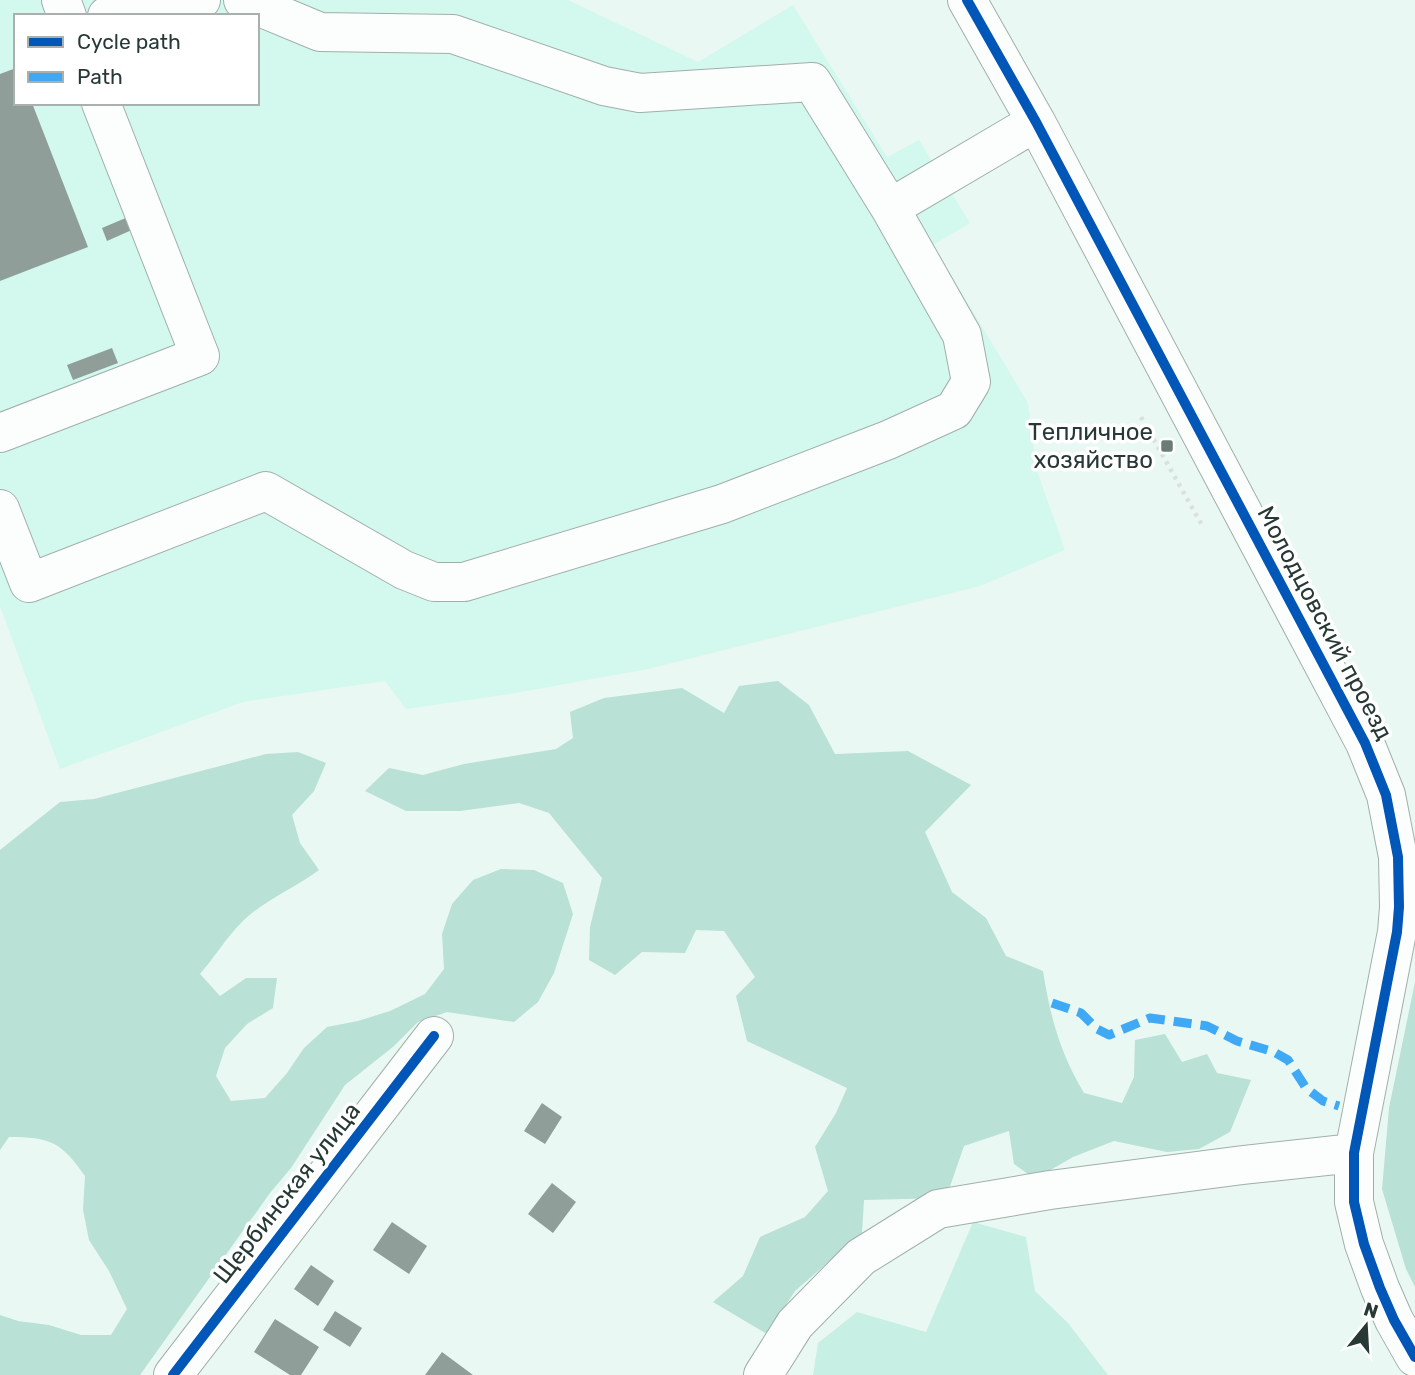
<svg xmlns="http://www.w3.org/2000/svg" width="1415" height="1375" viewBox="0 0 1415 1375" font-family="Rubik,sans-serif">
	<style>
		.built { fill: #d3f8ee; fill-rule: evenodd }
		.green { fill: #c8efe4 }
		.forest { fill: #b9e1d6 }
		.building { fill: #909e9a }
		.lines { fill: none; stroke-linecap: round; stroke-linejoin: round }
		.minor-casing { stroke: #a0afaa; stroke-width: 40 }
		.path { stroke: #dbe0df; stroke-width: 4.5; stroke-dasharray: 3.5 5; stroke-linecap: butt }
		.minor { stroke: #fcfefd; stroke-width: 38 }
		.quiet { stroke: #3fa9f5; stroke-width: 9; stroke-dasharray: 18 9; stroke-linecap: butt }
		.cycleway-casing { stroke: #fff; stroke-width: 15 }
		.cycleway { stroke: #0057b8; stroke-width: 10 }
		.poi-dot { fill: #6b7c77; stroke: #fff; stroke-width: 2.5 }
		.labels { text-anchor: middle; stroke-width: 7; stroke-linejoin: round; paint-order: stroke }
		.poi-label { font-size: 24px; fill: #273934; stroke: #fff; text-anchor: end }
		.street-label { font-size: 24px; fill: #273934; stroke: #fff }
	</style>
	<rect width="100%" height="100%" fill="#e9f8f3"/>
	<path class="built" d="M0 0H568L698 62 793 5 887 157 919 140 970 223 933 245 1028 403 1037 471 1065 550 980 586 648 669 510 694 406 709 385 681 243 702 60 769 0 606ZM16 16H257V103H16Z"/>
	<path class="green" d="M973 1222 1026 1237 1035 1291 1068 1323 1108 1375H813L818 1343 857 1312 926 1332Z"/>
	<path class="forest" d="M778 681 809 705 835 754 908 751 971 785 925 832 952 892 986 918 1006 956 1043 971C1050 1016 1060 1053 1084 1093L1122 1103 1134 1077 1135 1040 1165 1034 1182 1062 1207 1054 1217 1073 1251 1080 1230 1132 1199 1149 1167 1152 1114 1141 1073 1157 1035 1179 1014 1164 1009 1131 964 1146 946 1198 864 1200 862 1233 795 1291 767 1334 713 1302 743 1276 760 1237 805 1217 828 1191 815 1147 836 1113 847 1088 747 1041 736 996 755 977 724 931 696 930 685 953 642 952 615 975 589 960 590 927 602 878 549 813 519 803 460 811H406L365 791 389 768 423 775 464 764 556 749 573 738 570 712 604 698 682 688 724 713 739 686Z
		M298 752 326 763 314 791 292 815 300 843 319 870C295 888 261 902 241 923 226 938 214 958 200 974L220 996 246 978H277L273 1008 247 1024 225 1048 216 1076 231 1101 265 1098 287 1073 304 1048 327 1027 358 1021 390 1011 425 994 444 969 442 934 452 904 473 880 501 869 534 870 563 883 573 914 554 973 538 1002 514 1022 447 1012 418 1022 394 1046 345 1085 291 1168 270 1193 140 1375H0V1315L18 1321 49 1325 81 1335H111L127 1309 109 1271 89 1240 83 1210 85 1176C61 1142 51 1137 9 1137L0 1150V850L60 802 94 799 266 754Z
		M1415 982V1287L1406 1269 1382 1189 1389 1108Z"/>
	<path class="building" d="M16 68V103H32L88 247 0 281V74Z
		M128 217 134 229 107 241 102 228Z
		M112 348 118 363 73 380 67 365Z
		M542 1103 562 1117 545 1144 524 1131Z
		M552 1183 576 1202 553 1233 528 1214Z
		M392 1222 427 1246 409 1274 373 1250Z
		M311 1265 334 1281 318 1306 294 1289Z
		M335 1311 362 1328 350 1347 323 1330Z
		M275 1319 319 1347 301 1375H290L254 1352Z
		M442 1352 473 1375H425Z"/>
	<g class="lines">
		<g class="minor-casing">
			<path id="minor" d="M61 0 67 16
				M967 0 1036 122 1365 743 1386 795 1398 857 1399 907 1397 932 1354 1153V1202L1364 1244 1380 1288 1394 1320 1415 1357
				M107 16 201 0
				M890 208 1036 122
				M0 433 200 356 101 103
				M0 509 29 583 266 491 404 570 434 582H464L722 504 888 440 954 410 971 382 962 335 890 208 812 82 640 93 604 86 453 34 320 32 243 0
				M173 1375 434 1036
				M763 1375 795 1324 861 1257 938 1209 1050 1190 1243 1165 1354 1153"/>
		</g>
		<path class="path" d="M1141 417 1203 527"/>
		<use href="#minor" class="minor"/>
		<path class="quiet" d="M1052 1003 1081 1013 1097 1029 1109 1035 1150 1018 1207 1026 1237 1041 1274 1052 1288 1060 1306 1088 1323 1101 1339 1106"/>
		<g class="cycleway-casing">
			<path id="cycleway" d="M967 0 1036 122 1365 743 1386 795 1398 857 1399 907 1397 932 1354 1153V1202L1364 1244 1380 1288 1394 1320 1415 1357
				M173 1375 434 1036"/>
		</g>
		<use href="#cycleway" class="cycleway"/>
	</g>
	<rect class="poi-dot" x="1160" y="439" width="14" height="14" rx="3.5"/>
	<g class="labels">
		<g class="poi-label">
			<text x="1153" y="440">Тепличное<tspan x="1153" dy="28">хозяйство</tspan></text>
		</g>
		<g class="street-label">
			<text transform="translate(1325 623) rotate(62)" y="8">Молодцовский проезд</text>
			<text transform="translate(287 1193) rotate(-52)" y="8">Щербинская улица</text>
		</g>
	</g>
	<rect x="14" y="14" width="245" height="91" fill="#ffffff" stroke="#a9b0ae" stroke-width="2"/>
	<rect x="28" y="37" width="35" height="10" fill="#0057b8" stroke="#a9b0ae" stroke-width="2"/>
	<text x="77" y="49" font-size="21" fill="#273934">Cycle path</text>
	<rect x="28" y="72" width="35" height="10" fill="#3fa9f5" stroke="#a9b0ae" stroke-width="2"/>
	<text x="77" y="84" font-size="21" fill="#273934">Path</text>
	<g transform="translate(1366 1326) rotate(18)" stroke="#ffffff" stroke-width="5" paint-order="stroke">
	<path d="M0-5L12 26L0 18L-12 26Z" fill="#273934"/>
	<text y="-10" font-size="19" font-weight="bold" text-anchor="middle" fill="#273934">N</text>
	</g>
</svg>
